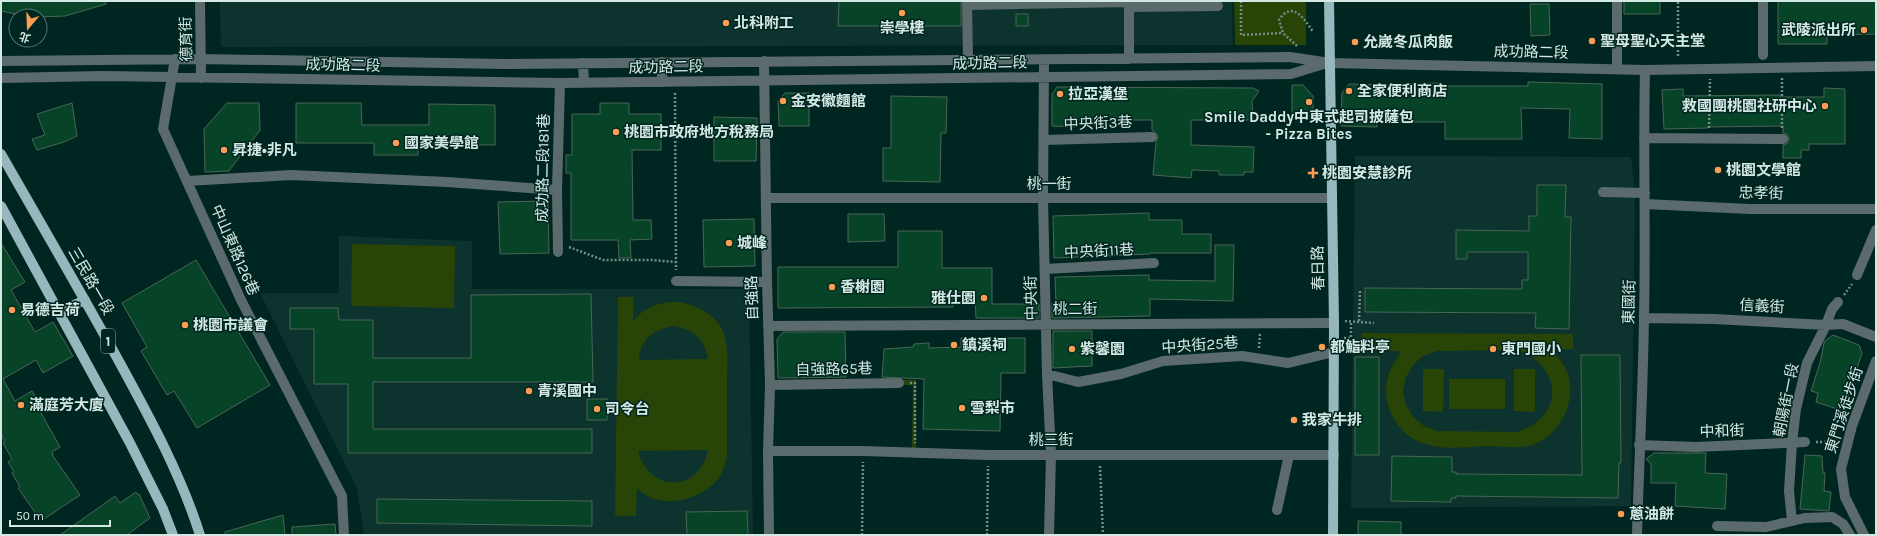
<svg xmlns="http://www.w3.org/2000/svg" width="1877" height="536" viewBox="0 0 1877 536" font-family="Karla,'Noto Sans TC',sans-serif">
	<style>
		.built { fill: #0d332e }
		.green { fill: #284406; fill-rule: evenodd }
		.building { fill: #064327; stroke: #4a6655 }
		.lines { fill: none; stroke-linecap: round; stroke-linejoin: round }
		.path { stroke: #718d89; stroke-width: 2.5; stroke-dasharray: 2 2; stroke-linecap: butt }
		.minor { stroke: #5b6b6d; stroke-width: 10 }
		.major { stroke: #96b8bd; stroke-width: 10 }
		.poi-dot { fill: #fc9d53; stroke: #002621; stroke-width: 1.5 }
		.labels { text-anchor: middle; stroke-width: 3; stroke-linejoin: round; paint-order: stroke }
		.shield { fill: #002621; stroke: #94aeaa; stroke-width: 1 }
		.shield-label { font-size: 14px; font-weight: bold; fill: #d4e8e4 }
		.poi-label { font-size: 15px; font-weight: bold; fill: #d4e8e4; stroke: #002621; text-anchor: start }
		.street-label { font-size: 15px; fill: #d4e8e4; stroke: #002621 }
	</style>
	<rect width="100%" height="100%" fill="#002621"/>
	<path class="built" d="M220 1H1232L1233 45 221 47Z
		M1355 156 1631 157 1635 193 1631 506 1351 508Z
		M339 236 472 241V289H749L753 535H364L357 488 260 293H339Z"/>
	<path class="green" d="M1234 1H1306V45H1235Z
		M352 244 455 246 454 308 351 306Z
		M618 297H634L633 322C641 309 660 301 676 302 693 303 716 314 723 331 729 347 727 366 727 382 727 407 727 431 727 456 725 464 723 472 718 479 700 501 659 511 637 488L636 516H615ZM674 326C693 329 705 339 708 359L639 360C640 339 654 329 674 326ZM708 450C700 493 649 493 638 451Z
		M1361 333 1573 334V349H1551C1558 357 1564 364 1568 374 1577 403 1559 438 1529 446 1516 449 1500 446 1487 446 1465 447 1440 451 1420 442 1397 433 1382 405 1387 381 1389 369 1396 360 1402 351H1361ZM1517 350C1563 366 1565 417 1517 432L1437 431 1424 426 1413 417 1406 405 1403 391 1406 377 1413 365 1423 356 1437 351Z
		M1423 369H1444L1443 412 1423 411Z
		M1514 369H1535V412L1514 411Z
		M1449 379H1505V409H1449Z
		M900 380H916V450H912L913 385H900Z"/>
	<path class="building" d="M1 1H105L106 4 65 16 40 17 25 16 1 11Z
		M839 1H961V26H838Z
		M1624 1H1660V14H1624Z
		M1778 1H1876V34L1827 35V44H1778Z
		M1530 4H1549L1550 35 1531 36Z
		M1016 14H1028V26H1016Z
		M1528 82 1602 84V139L1569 138 1570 109 1521 108 1522 139H1445V122H1377V127L1341 126 1342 93 1349 84 1393 85V84L1439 83V86H1528Z
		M1292 85H1303L1313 96V118L1292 117Z
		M1057 87 1253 88 1259 91 1252 101 1253 120H1191V145L1254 147 1253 172H1244V175H1219V171L1192 170 1191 178 1153 175 1156 142 1158 136 1155 132 1152 130V120H1075V127L1052 126V94Z
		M1824 88 1845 89V144H1809V150H1801V158H1783V145L1788 143 1789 139 1787 134 1783 133V126L1708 127V128L1664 129 1662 90 1683 89V96L1780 95V97H1824Z
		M785 93H809V126H779L778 101Z
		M891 96 947 97 946 133H941L940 182 883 181V148H891Z
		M72 103 77 136 64 142 37 150 32 139 45 135 37 114Z
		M227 103H259L260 130 229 171 205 172 204 129Z
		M296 103H361L362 125H429V104L495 105V145L418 144V155H374V143H296Z
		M600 103H629V114H661V150H632L633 220H651L652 239 630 240 631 258H619L618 240H571V173H566V155H572V114H600Z
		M714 117 757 118 756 161H714Z
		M1537 185H1566L1565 217H1571L1569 329 1535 328 1536 313 1365 312V288L1522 289V280H1528V252H1467V259H1456V230L1529 231V216H1537Z
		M548 201 549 253 500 254 498 202Z
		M1149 213V220H1182V234H1211V253H1150V254L1054 258 1053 216Z
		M848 214H884L885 241 848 242Z
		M754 219 755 266 704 267 703 220Z
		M898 231H942V268H992V304H1039V318H976L975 292 953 293V307L778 308V267H898Z
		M1 243 25 282 11 290 35 332 53 322 73 356 43 373 36 360 3 379 15 401 32 391 43 409 40 411 60 447 52 452 53 456 80 495 41 521 18 488 20 487 12 473 14 472 8 462 12 459 3 443 5 442 1 434Z
		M1215 245H1234L1233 301 1150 299V316L1052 318V303H1056L1055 277 1149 275V280L1215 281Z
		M196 260 270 385 197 428 174 391 167 395 141 351 147 347 122 303Z
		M591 294 593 382H373V429H592V453H348V384H314V329H290V308H338L339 320H373V358H471V295Z
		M1053 331H1092V366L1053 368Z
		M783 332H845L846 377 778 378 777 339Z
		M1833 335 1859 345 1862 353 1843 411 1816 402 1818 393 1811 391 1820 363 1824 343 1826 340Z
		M961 338H1025V373H1001L1000 431 923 429 924 379 882 377 884 349 913 347 914 344 929 343V348L961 347Z
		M1581 355H1620L1621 463H1619L1618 498 1456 496V498H1451V502L1391 501 1392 456 1452 457V472H1456V474L1582 475Z
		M1355 357H1379V455H1355Z
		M587 399H608L607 420H587Z
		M1654 453H1706L1705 473 1727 474 1725 509 1675 506 1676 483H1651V464L1646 459Z
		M1805 455 1822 456 1823 473H1825L1824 491 1831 492 1829 511 1800 509Z
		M136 492 138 495 139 494 150 518 127 535H60L115 496 120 503Z
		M377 499 592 501V526L377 523Z
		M747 511 748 535H687L686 512Z
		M283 515 285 535H225V532Z
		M1358 521 1401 522V535H1358Z
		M335 524 336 535H292V527Z"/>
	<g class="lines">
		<path class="path" d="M1241 1V35L1283 33
			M1297 46 1283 33 1279 20C1292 0 1304 18 1313 32
			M1678 56V1
			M1782 78V129
			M675 93 676 270
			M1709 128 1710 79
			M569 247 603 260H651L676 262
			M1844 295 1852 284
			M1345 321 1374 323
			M1359 321 1360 291
			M1344 338H1351V321
			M1259 348 1260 333
			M910 383H915V443
			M1816 442H1837
			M1100 466 1103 535
			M862 535 863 462
			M987 535 988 466"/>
		<path class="minor" d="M200 1 201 78
			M967 1 968 59
			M1763 1V55
			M967 5 1129 2
			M1129 7 1218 6
			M175 59 163 129 241 300 342 496 344 535
			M1129 59V1
			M1044 60 1043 199 1047 374 1051 455 1049 535
			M1 61 201 59 505 64 1290 57 1330 63 1645 70 1876 66
			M764 61 767 282 770 385 768 451 769 535
			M662 62V82
			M583 63 584 83
			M1617 69V1
			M1 78 103 76 560 83 1291 74 1327 63
			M1644 138 1783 139
			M1044 140 1152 137
			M187 181 291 175 447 182 557 190
			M1603 192 1645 193
			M767 198H1331
			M1645 204 1750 209H1876
			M558 252 557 190 560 83
			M1046 269 1154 263
			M1857 275 1876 230
			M676 281 767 282
			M1644 318 1714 319 1826 325 1843 324 1876 337
			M768 326 1334 323
			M1047 374 1078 382 1121 374 1163 361 1242 356 1288 363 1334 352
			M770 385 899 383
			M1639 445 1696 447 1805 442
			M768 451H863L988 455H1334
			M1277 510 1289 455
			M1792 521 1789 491 1792 443 1796 409 1807 363 1826 325 1832 309 1838 302
			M1717 526 1766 527 1805 518 1832 517 1843 524 1850 535
			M1637 535C1639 462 1643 390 1644 317 1646 235 1643 152 1645 70
			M1864 535 1845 497 1841 469 1852 426 1876 361"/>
		<path class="major" d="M1329 1 1334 323 1333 535
			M1 154C41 224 82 294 121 365 151 420 181 475 200 535
			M1 206 130 443 163 509 173 535
			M59 312 85 300"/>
	</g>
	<g class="poi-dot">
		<circle cx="902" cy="13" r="4"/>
		<circle cx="726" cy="23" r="4"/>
		<circle cx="1864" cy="30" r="4"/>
		<circle cx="1592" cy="41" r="4"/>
		<circle cx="1355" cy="42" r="4"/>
		<circle cx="1349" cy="91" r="4"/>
		<circle cx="1060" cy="94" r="4"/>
		<circle cx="783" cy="101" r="4"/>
		<circle cx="1309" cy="102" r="4"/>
		<circle cx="1825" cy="106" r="4"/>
		<circle cx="616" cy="132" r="4"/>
		<circle cx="396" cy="143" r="4"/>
		<circle cx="224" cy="150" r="4"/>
		<circle cx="1718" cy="170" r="4"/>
		<path d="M1311 167h4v4h4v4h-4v4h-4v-4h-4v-4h4z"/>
		<circle cx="729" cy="243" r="4"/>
		<circle cx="832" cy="287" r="4"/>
		<circle cx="984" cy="298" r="4"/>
		<circle cx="12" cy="310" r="4"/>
		<circle cx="185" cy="325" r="4"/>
		<circle cx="954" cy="345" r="4"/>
		<circle cx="1322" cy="347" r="4"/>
		<circle cx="1072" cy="349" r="4"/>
		<circle cx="1493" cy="349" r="4"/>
		<circle cx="529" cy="391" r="4"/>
		<circle cx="21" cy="405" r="4"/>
		<circle cx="962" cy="408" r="4"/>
		<circle cx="597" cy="409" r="4"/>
		<circle cx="1294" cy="420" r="4"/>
		<circle cx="1621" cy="514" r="4"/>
	</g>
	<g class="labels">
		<rect class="shield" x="101" y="329" width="14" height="24" rx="3"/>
		<g class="shield-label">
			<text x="108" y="346">1</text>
		</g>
		<g class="poi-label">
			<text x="734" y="28">北科附工</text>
			<text x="902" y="33" text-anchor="middle">崇學樓</text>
			<text x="1856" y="35" text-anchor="end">武陵派出所</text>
			<text x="1600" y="46">聖母聖心天主堂</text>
			<text x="1363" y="47">允崴冬瓜肉飯</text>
			<text x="1357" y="96">全家便利商店</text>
			<text x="1068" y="99">拉亞漢堡</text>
			<text x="791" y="106">金安徽麵館</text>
			<text x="1817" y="111" text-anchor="end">救國團桃園社研中心</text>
			<text x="1309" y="122" text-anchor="middle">Smile Daddy中東式起司披薩包<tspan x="1309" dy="17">- Pizza Bites</tspan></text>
			<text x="624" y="137">桃園市政府地方稅務局</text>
			<text x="404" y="148">國家美學館</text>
			<text x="232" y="155">昇捷•非凡</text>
			<text x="1726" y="175">桃園文學館</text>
			<text x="1322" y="178">桃園安慧診所</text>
			<text x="737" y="248">城峰</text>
			<text x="840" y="292">香榭園</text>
			<text x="976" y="303" text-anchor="end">雅仕園</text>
			<text x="20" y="315">易德吉荷</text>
			<text x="193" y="330">桃園市議會</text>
			<text x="962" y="350">鎮溪祠</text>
			<text x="1330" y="352">都鮨料亭</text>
			<text x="1080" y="354">紫馨園</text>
			<text x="1501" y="354">東門國小</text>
			<text x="537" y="396">青溪國中</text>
			<text x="29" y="410">滿庭芳大廈</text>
			<text x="970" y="413">雪梨市</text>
			<text x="605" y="414">司令台</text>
			<text x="1302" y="425">我家牛排</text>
			<text x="1629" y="519">蔥油餅</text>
		</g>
		<g class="street-label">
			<text transform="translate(186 39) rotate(-91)" y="5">德育街</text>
			<text transform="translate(1531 52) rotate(1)" y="5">成功路二段</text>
			<text transform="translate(990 63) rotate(-1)" y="5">成功路二段</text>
			<text transform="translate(343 65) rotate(1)" y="5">成功路二段</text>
			<text transform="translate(666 67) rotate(-1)" y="5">成功路二段</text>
			<text transform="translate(1098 123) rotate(-2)" y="5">中央街3巷</text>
			<text transform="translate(543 168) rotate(-89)" y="5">成功路二段181巷</text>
			<text x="1049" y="189">桃一街</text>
			<text transform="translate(1761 193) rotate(1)" y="5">忠孝街</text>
			<text transform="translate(235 250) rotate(66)" y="5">中山東路126巷</text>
			<text transform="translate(1099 251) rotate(-3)" y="5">中央街11巷</text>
			<text transform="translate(1318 268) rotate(-91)" y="5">春日路</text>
			<text transform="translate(91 281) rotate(60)" y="5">三民路一段</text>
			<text transform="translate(752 298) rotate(-92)" y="5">自強路</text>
			<text transform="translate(1031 298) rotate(-91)" y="5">中央街</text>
			<text transform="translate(1629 302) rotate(-89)" y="5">東國街</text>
			<text transform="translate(1762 306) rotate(3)" y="5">信義街</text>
			<text x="1075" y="314">桃二街</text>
			<text transform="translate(1200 345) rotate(-4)" y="5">中央街25巷</text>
			<text transform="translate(834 369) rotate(-1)" y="5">自強路65巷</text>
			<text transform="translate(1786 400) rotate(-79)" y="5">朝陽街一段</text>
			<text transform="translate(1844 410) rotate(-72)" y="5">東門溪徒步街</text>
			<text transform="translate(1722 431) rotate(-2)" y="5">中和街</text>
			<text x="1051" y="445">桃三街</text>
		</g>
	</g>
	<rect width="1877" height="536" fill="none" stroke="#d4e8e4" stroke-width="4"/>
	<g transform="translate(28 28) rotate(199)"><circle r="19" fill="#002621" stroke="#55746f"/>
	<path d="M0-3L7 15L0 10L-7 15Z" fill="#fc9d53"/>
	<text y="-6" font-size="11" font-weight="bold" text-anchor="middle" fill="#d4e8e4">北</text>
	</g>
	<path d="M10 520v6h100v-6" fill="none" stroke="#d4e8e4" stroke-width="2"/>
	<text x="16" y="520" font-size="12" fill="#d4e8e4" stroke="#002621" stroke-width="3" paint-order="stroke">50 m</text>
</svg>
